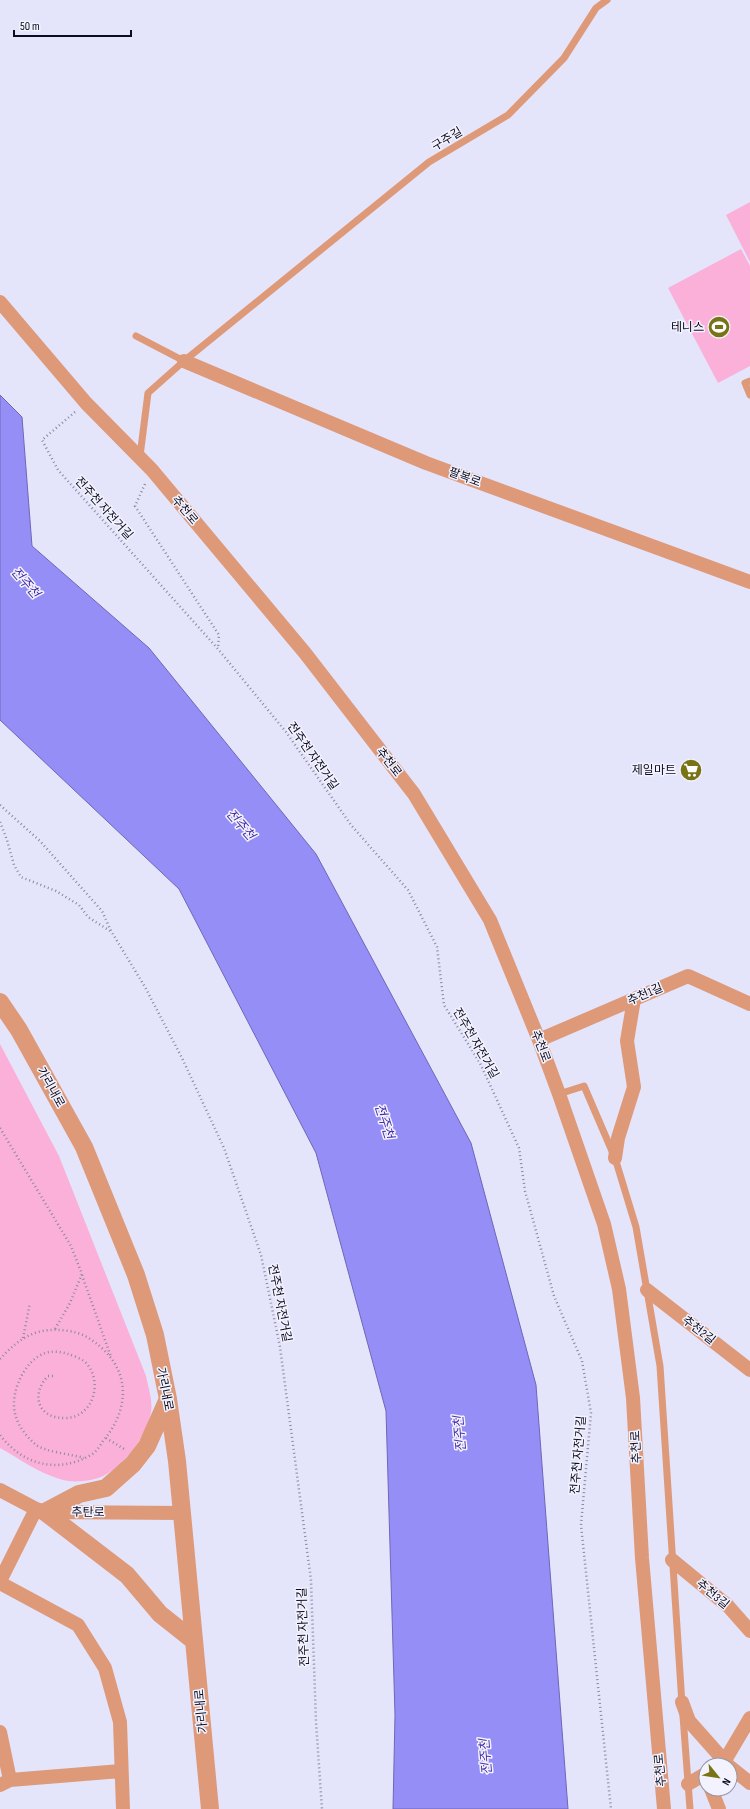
<svg xmlns="http://www.w3.org/2000/svg" width="750" height="1809" viewBox="0 0 750 1809" font-family="'Sofia Sans Condensed','Noto Sans KR',sans-serif">
	<style>
		.green { fill: #fbb0d9 }
		.water { fill: #968ef7; stroke: #6d67b6 }
		.lines { fill: none; stroke-linecap: round; stroke-linejoin: round }
		.path { stroke: #8a899f; stroke-width: 2.5; stroke-dasharray: 1 3; stroke-linecap: butt }
		.service { stroke: #de9979; stroke-width: 7 }
		.minor { stroke: #de9979; stroke-width: 14 }
		.tertiary { stroke: #de9979; stroke-width: 18 }
		.labels { text-anchor: middle; stroke-width: 3; stroke-linejoin: round; paint-order: stroke }
		.street-label { font-size: 12px; fill: #0d0b1e; stroke: #f2f3fe }
		.poi-label { font-size: 12px; fill: #0d0b1e; stroke: #f2f3fe; text-anchor: end }
		.water-label { font-size: 13px; font-style: italic; fill: #472ca4; stroke: #f2f3fe }
	</style>
	<rect width="100%" height="100%" fill="#e4e4fb"/>
	<path class="green" d="M750 202V262L726 215Z
		M741 249 750 266V366L718 383 668 288Z
		M0 1044 59 1156 146 1376C148 1386 153 1402 151 1412 146 1437 126 1463 105 1475 95 1481 74 1483 63 1480 40 1474 20 1459 0 1448Z"/>
	<path class="water" d="M0 395 22 417 32 546 149 648 316 854 471 1143 536 1385 568 1809H393L395 1715 386 1411 316 1153 179 889 0 720Z"/>
	<g class="lines">
		<path class="path" d="M75 412 42 440 58 470 218 649 286 732 351 825 408 890 437 947 444 1005 480 1063 519 1148 525 1191 554 1296 582 1361 591 1413 581 1525 611 1809
			M145 484 135 506 219 635 218 648
			M0 805 40 841 102 911 111 931 145 987 182 1058 224 1148 261 1255 280 1347 311 1580 316 1722 322 1809
			M0 822 7 840 14 865 21 877 56 891 79 905 88 917 110 931
			M0 1128 71 1246 82 1274 70 1303 55 1329
			M82 1275 111 1357
			M23 1338 30 1303
			M0 1359C20 1337 38 1326 69 1331 83 1333 95 1341 105 1351 132 1379 126 1414 103 1441 100 1446 96 1452 91 1455 57 1474 23 1465 0 1435
			M53 1376H48C30 1395 38 1419 66 1418 93 1417 103 1383 87 1364 83 1359 74 1356 68 1354 59 1351 48 1350 39 1356 21 1367 9 1397 16 1417 19 1427 27 1437 35 1444 44 1452 71 1454 84 1458
			M106 1438 124 1449"/>
		<path class="service" d="M136 336 184 361
			M750 381 745 383 750 395
			M140 456 148 393 184 361 429 162 508 115 564 58 596 8 607 0
			M559 1094 584 1086 615 1158 636 1227 660 1366 682 1704
			M683 1716 690 1809"/>
		<path class="minor" d="M0 302 86 403 152 470 305 653 414 794 490 920 539 1040 559 1094 604 1224 619 1289 633 1398 642 1558 664 1809
			M184 361 426 463 750 582
			M539 1040 688 976 750 1004
			M615 1158 618 1138 634 1087 627 1041 634 999
			M647 1290 750 1370
			M0 1490 36 1509 45 1512 181 1513
			M672 1560 728 1606 750 1631
			M0 1581 36 1509
			M0 1583 78 1625 105 1668 120 1722 123 1809
			M682 1702 689 1721 728 1765
			M0 1732 10 1780
			M724 1762 750 1718
			M730 1767 750 1783
			M688 1784 705 1774 706 1777
			M0 1785 10 1780 121 1771
			M711 1789 719 1809"/>
		<path class="tertiary" d="M0 1002 19 1030 84 1147 136 1275 155 1335 168 1399 177 1461 210 1809
			M168 1399 147 1446 133 1464 106 1488 79 1494 45 1512 127 1575 160 1614 194 1641"/>
	</g>
	<defs>
		<g id="stadium-disc" transform="scale(1.15)"><circle r="9.5" fill="#797315" stroke="#f2f3fe"/><path d="M0-5a6.5 5 0 1 0 0 10a6.5 5 0 1 0 0-10ZM-3.5-1.8h7v3.6h-7Z" fill="#fff"/></g>
		<g id="supermarket-disc" transform="scale(1.15)"><circle r="9.5" fill="#797315" stroke="#f2f3fe"/><path d="M-6-5.5h2.5l.6 2H6L4.5 2H-2.5L-4.4-4H-6ZM-1.5 3.2a1.3 1.3 0 1 0 .1 0ZM3 3.2a1.3 1.3 0 1 0 .1 0Z" fill="#fff"/></g>
	</defs>
	<g fill-rule="evenodd">
		<use href="#stadium-disc" x="719" y="327"/>
		<use href="#supermarket-disc" x="691" y="770"/>
	</g>
	<g class="labels">
		<g class="street-label">
			<text transform="translate(447 139) rotate(-31)" y="4">구주길</text>
			<text transform="translate(465 477) rotate(20)" y="4">팔복로</text>
			<text transform="translate(104 508) rotate(48)" y="4">전주천 자전거길</text>
			<text transform="translate(185 510) rotate(50)" y="4">추천로</text>
			<text transform="translate(313 756) rotate(55)" y="4">전주천 자전거길</text>
			<text transform="translate(389 762) rotate(52)" y="4">추천로</text>
			<text transform="translate(645 994) rotate(-23)" y="4">추천1길</text>
			<text transform="translate(476 1043) rotate(60)" y="4">전주천 자전거길</text>
			<text transform="translate(541 1046) rotate(69)" y="4">추천로</text>
			<text transform="translate(51 1087) rotate(61)" y="4">가리내로</text>
			<text transform="translate(280 1303) rotate(79)" y="4">전주천 자전거길</text>
			<text transform="translate(699 1330) rotate(38)" y="4">추천2길</text>
			<text transform="translate(165 1389) rotate(79)" y="4">가리내로</text>
			<text transform="translate(636 1447) rotate(-93)" y="4">추천로</text>
			<text transform="translate(578 1455) rotate(-85)" y="4">전주천 자전거길</text>
			<text transform="translate(88 1512) rotate(1)" y="4">추탄로</text>
			<text transform="translate(713 1594) rotate(40)" y="4">추천3길</text>
			<text transform="translate(303 1627) rotate(-92)" y="4">전주천 자전거길</text>
			<text transform="translate(201 1711) rotate(-95)" y="4">가리내로</text>
			<text transform="translate(660 1770) rotate(-95)" y="4">추천로</text>
		</g>
		<g class="poi-label">
			<text x="704" y="331">테니스</text>
			<text x="676" y="774">제일마트</text>
		</g>
		<g class="water-label">
			<text transform="translate(26 582) rotate(49)" y="5">전주천</text>
			<text transform="translate(241 824) rotate(49)" y="5">전주천</text>
			<text transform="translate(385 1121) rotate(72)" y="5">전주천</text>
			<text transform="translate(459 1434) rotate(-95)" y="5">전주천</text>
			<text transform="translate(485 1757) rotate(-95)" y="5">전주천</text>
		</g>
	</g>
	<g transform="translate(718 1777) rotate(120)"><circle r="19" fill="#f2f3fe" stroke="#9696a4"/>
	<path d="M0-3L7 15L0 10L-7 15Z" fill="#797315"/>
	<text y="-6" font-size="11" font-weight="bold" text-anchor="middle" fill="#0d0b1e">N</text>
	</g>
	<path d="M14 30v6h117v-6" fill="none" stroke="#0d0b1e" stroke-width="2"/>
	<text x="20" y="30" font-size="12" fill="#0d0b1e" stroke="#f2f3fe" stroke-width="3" paint-order="stroke">50 m</text>
</svg>
